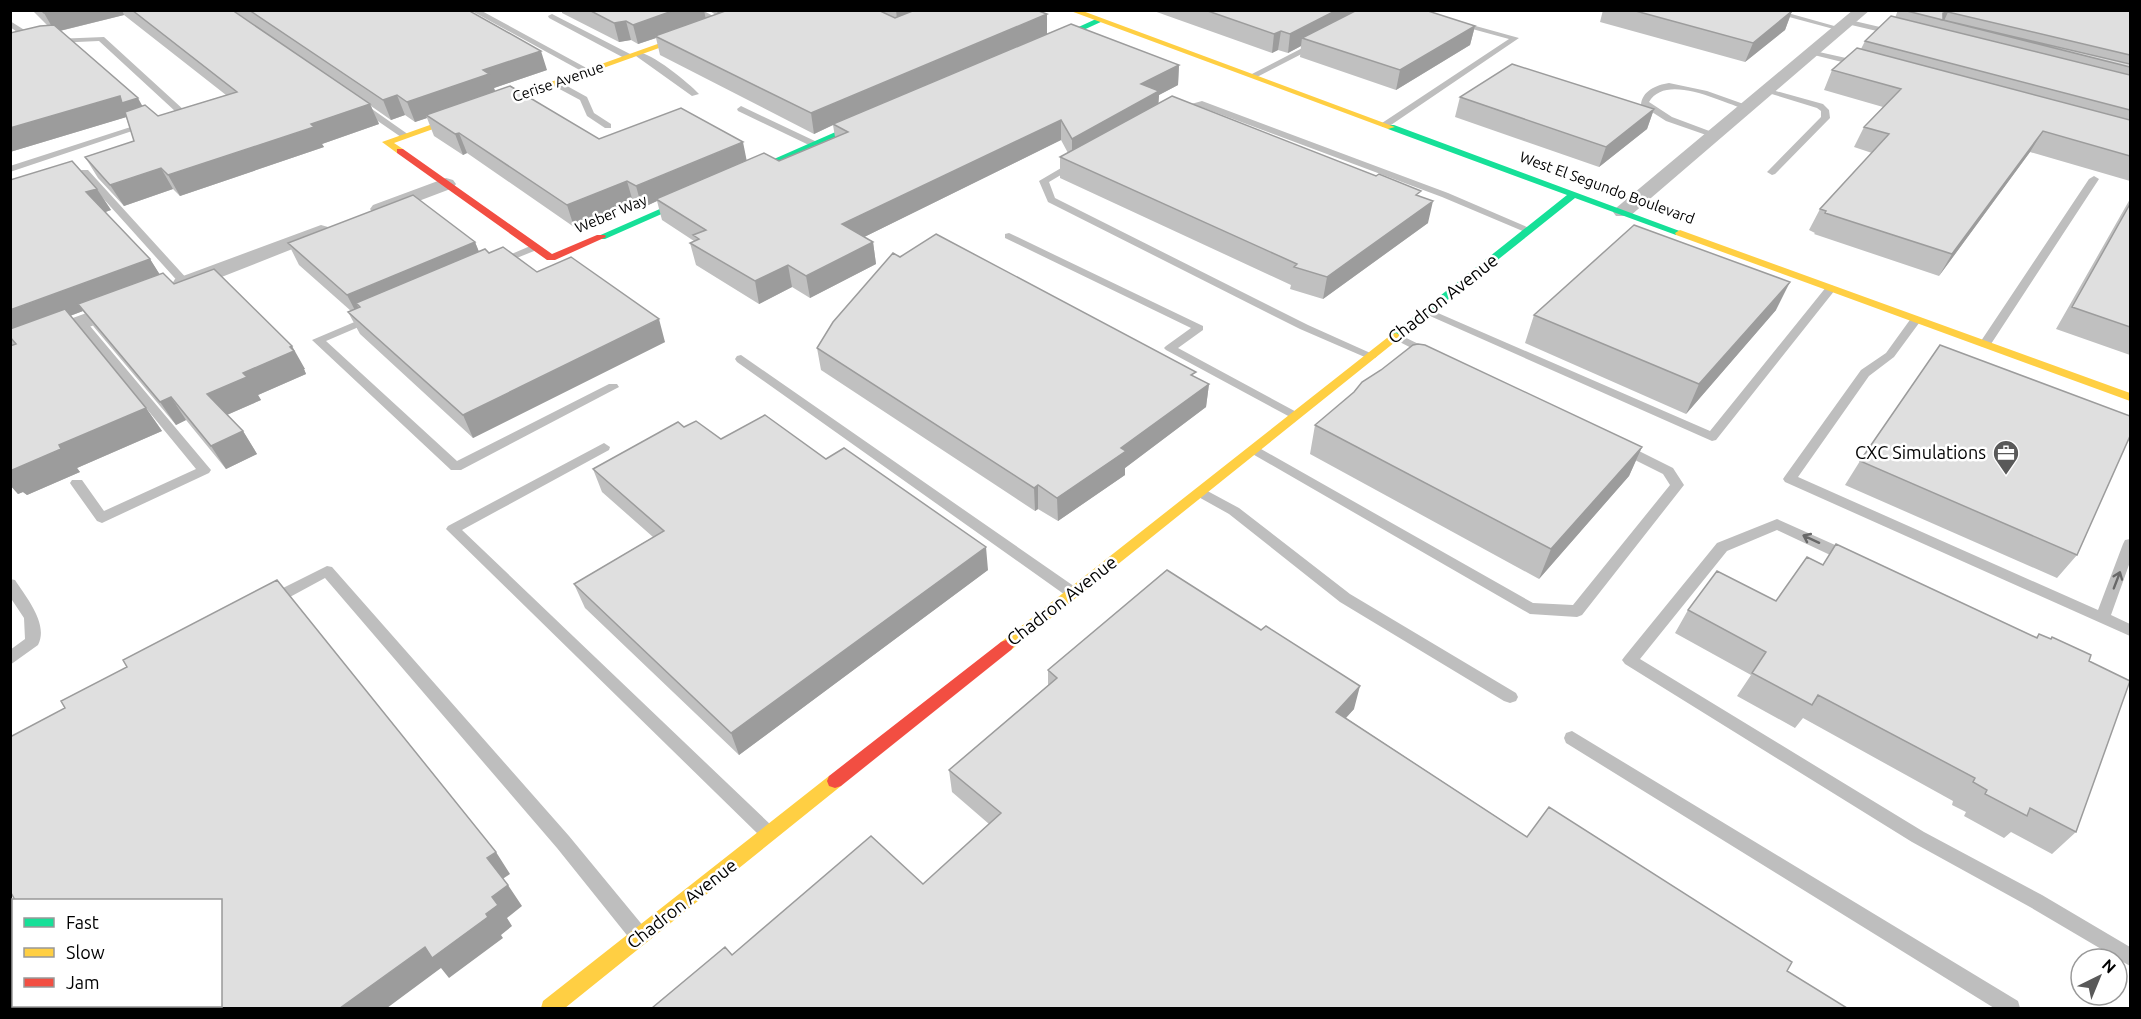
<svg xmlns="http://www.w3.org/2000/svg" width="2141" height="1019" viewBox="0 0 2141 1019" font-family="Ubuntu,sans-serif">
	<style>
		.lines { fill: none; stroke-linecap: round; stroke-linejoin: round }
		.lane { fill: #bebebe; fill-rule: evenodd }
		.street { fill: #bebebe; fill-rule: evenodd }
		.fast { fill: #16e098; fill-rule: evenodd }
		.slow { fill: #ffcf43; fill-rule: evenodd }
		.jam { fill: #f24e42; fill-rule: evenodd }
		.wall { fill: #c0c0c0; fill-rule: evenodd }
		.shaded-wall { fill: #9c9c9c }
		.building { fill: #dfdfdf; stroke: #9c9c9c; stroke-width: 1.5 }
		.oneway { stroke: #686868 }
		.labels { text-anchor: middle; stroke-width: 5; stroke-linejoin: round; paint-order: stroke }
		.far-street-label { font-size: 15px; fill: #000; stroke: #fff }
		.street-label { font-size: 18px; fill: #000; stroke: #fff }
		.poi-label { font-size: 18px; fill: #000; stroke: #fff; text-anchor: end }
	</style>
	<rect width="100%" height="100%" fill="#fff"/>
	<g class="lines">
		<path class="lane" d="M470 10H480L592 71 585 73Z
			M692 10H702L728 24 721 26Z
			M1763 10H1777L1845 29 1841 31Z
			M552 14 632 55 633 57 626 59 549 18 548 16Z
			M1454 20 1519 38 1388 127H1382V123L1509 39 1454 24Z
			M1850 20 1897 31 1898 33 1894 35 1847 24V20Z
			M10 21 39 39V43H33L10 27Z
			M104 37 185 111V115L167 119V115L176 112 99 41 55 43 51 41 55 39Z
			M1314 42 1321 44 1255 78 1248 76Z
			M1810 50 1864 62 1865 64 1858 66 1810 54Z
			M636 52C650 51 689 83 699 94L692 96 636 56Z
			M552 81H558L587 97 594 113 611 124V128H605L587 116 580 100 552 85Z
			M1669 83 1707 91 1752 107 1748 110C1723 103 1666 72 1649 102L1672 117 1720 135 1712 137 1666 121 1641 105C1642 91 1656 85 1669 83Z
			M1765 88 1823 104 1829 110 1830 118 1775 174 1772 175 1767 172 1769 170 1821 117V111L1817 108 1765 92Z
			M1202 101 1448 193 1534 230 1529 233 1525 232 1442 197 1201 107 1177 112 1173 109Z
			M356 102H362L409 135 401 137 356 106Z
			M741 106 817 142 819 144 811 146 738 111 737 109Z
			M143 123 150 125 10 172V166Z
			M1073 161 1081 163 1049 182 1055 198 1308 325 1377 356 1375 358H1367L1300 329 1048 202 1039 181Z
			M82 170H88L189 281V285H181L83 176 67 181 62 178Z
			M2094 176 2099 179 1991 344 1985 347 1981 346 1979 344 2089 179Z
			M1009 233 1203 326V330L1178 348 1302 415 1296 419 1292 418 1166 350 1164 348 1166 346 1191 328 1005 238V234Z
			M535 244 540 247 539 249 502 264H494L493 262Z
			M1831 285 1836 288 1835 290 1716 440 1712 441 1421 312 1427 309 1431 310 1710 431 1827 286Z
			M371 315 377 318 375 320 326 341 457 461 609 384H617L619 387 461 470H451L312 340Z
			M1916 316 1922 319 1894 357 1869 376 1798 477 2098 610 2123 544 2125 540 2130 539V562L2111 615 2130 624V636L1785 482 1783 479 1785 476 1861 370 1886 353 1912 317Z
			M81 319 85 320 211 470 209 473 102 523 97 521 72 486 70 483 72 480H82L104 511 196 469 77 324V320Z
			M1396 333 1433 351 1435 353 1429 356 1425 355 1392 338 1390 336Z
			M741 355 1078 589 1080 593 1078 597H1068L737 362 735 359 737 356Z
			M604 443 610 447 609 450 462 530 772 826 775 831 772 836 766 839 760 836 446 529 448 526Z
			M1254 445 1533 603 1573 605 1670 485 1663 474 1619 452 1618 449 1619 446H1629L1673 468 1684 485 1582 615 1577 617 1530 614 1249 452 1248 449Z
			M1200 487 1239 508 1350 594 1516 693 1518 697 1516 701 1510 703 1504 701 1340 602 1229 514 1195 495 1193 492Z
			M1777 519 1853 553 1855 557 1853 561H1843L1777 530 1727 551 1640 659 1924 832 2042 895 2130 947V966L2030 907 1912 842 1625 664 1622 660 1625 656 1717 543Z
			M327 566 332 567 569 836 644 927 646 933 644 939 637 942 630 939 557 848 325 578 277 604H267L265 600 267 596Z
			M10 579 15 580C26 597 49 624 38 645L10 665V650L25 639 24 618 10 597Z
			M1572 731 2018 1001 2020 1008H1994L1566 743 1564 738 1566 733Z"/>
		<path class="street" d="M1853 10H1870L1630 216H1616L1613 212 1616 208Z
			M446 178 453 180 456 184 453 188 387 213H373L370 209 373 205Z
			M321 225 328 227 331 231 328 235 191 289 183 291 175 289 172 284 175 279Z
			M122 300 130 302 133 307 130 312 10 356V341Z"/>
		<path class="fast" d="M1096 19 1103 21 1044 48 1037 46Z
			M872 116 879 118 605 239H597L596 237Z
			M1388 125H1394L1685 233 1684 235H1676L1575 198 1400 338H1392V334L1567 195 1388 129Z"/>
		<path class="slow" d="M753 10H765L394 143 403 149V153H397L382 142Z
			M1068 10H1080L1395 127 1388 129Z
			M1680 230 2130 393V401L1676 235 1675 233Z
			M1396 333 1402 336 1400 338 1011 650 1006 652 1001 650 998 646 1001 642 1392 334Z
			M835 774 841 776 843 781 841 786 565 1008H541L543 1001 829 776Z"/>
		<path class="jam" d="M397 149H403L552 254 597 235H605L606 237 555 260H547L397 153Z
			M1006 640 1011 642 1014 646 1011 650 841 786 835 788 829 786 827 781 829 776 1001 642Z"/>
	</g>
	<path class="wall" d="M32 10H468L547 70 494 88 495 91 599 139 747 161H779L835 137 833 125 814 134 660 55 656 38 638 44 631 40 619 42 562 13V10H704L706 18 716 15 708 10H1036L1047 14V34L1179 65 1178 85 1159 95 1158 104 1420 196 1428 223 1323 299 1290 289 1291 285 1060 178V157L1068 153 1061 140 864 237 873 242 876 264 810 298 792 287 759 304 696 265 690 243 694 241 662 220 657 201 642 208 633 202 574 227 467 153 463 155 434 136 427 118 415 122 405 115 391 120 371 106 379 124 322 144 324 147 180 196 173 189 124 206 98 178 85 157 134 141 126 117 10 152V33L48 26ZM124 15 226 95 158 116 142 106 60 31Z
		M1151 10H1425L1475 26 1470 45 1396 90 1300 57 1301 46 1288 53 1278 50 1272 53Z
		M1603 10H1789L1792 11 1785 30 1745 62 1600 22Z
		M1898 10H2130V181L2030 152 1939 276 1814 234 1815 233 1809 230 1820 209 1872 153 1854 147 1864 127 1883 107 1824 90 1832 70 1861 49 1865 41 1895 18Z
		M1460 97 1654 109 1647 129 1599 167 1455 117Z
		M97 189 111 210 105 212 150 259 159 274 305 369H304L306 374 258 395 261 400 227 415 243 431 257 454 226 469 186 420 176 425 94 327 83 311 70 316 146 408 162 431 77 468 80 472 27 495 23 492 18 494 10 485V346L16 344Z
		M2130 199V355L2056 329Z
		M475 242 479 252 489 253 537 272 665 342 473 438 360 334 348 312 351 311 299 265 288 243Z
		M900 257 1195 377 1209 384 1206 407 1125 468V475L1058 521 1038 509 1035 511 821 370 817 348Z
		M1776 310 1686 414 1525 343 1534 315Z
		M1315 425 1642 447 1629 476 1539 579 1310 454Z
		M684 427 721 439 826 459 988 570 739 755 585 608 574 584 653 537 602 492 593 469Z
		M1860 461 2077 555 2057 578 1845 485Z
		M1823 565 2036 637 2039 634 2051 639 2052 637 2089 661 2076 832 2052 854 2011 832 2004 838 1964 816 1966 812 1952 805 1953 801 1803 718 1795 728 1737 696 1751 675 1675 633 1688 610 1776 601Z
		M1048 670 1354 709 1346 718 1527 837 1792 962 732 955 923 884 989 824 952 792 949 770 1048 685Z"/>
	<path class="shaded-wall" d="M56 10H122L124 15 55 32 44 13Z
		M675 10H704L706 20 655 36 656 38 638 44 633 25Z
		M717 10H735L718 16Z
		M896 10H940L898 28Z
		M1337 10H1370L1302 38 1301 46 1288 53 1290 34Z
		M1792 11 1785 30 1745 62 1753 43Z
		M1948 12 1944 21 1939 20 1943 13Z
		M1047 14V34L833 124V125L814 134 811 113Z
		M626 21 631 40 619 42 614 23Z
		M1475 26 1470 45 1396 90 1400 70Z
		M1281 31 1278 50 1272 53 1274 34Z
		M541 51 547 70 494 88 496 94 426 115 427 118 415 122 407 102 483 70Z
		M1179 65 1178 85 1159 95 1158 111 1072 159V139L1141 84Z
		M397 95 405 115 391 120 383 100Z
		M120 96 138 98 149 118 130 116 10 152V128Z
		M370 104 379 124 322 144 324 147 180 196 168 175 311 124Z
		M1654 109 1647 129 1599 167 1606 147Z
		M1061 120V140L846 246 842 224Z
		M2043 131 2030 152 1939 276 1952 254Z
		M459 133 467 153 463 155 455 134Z
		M743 142 747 162 656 199 657 201 642 208 636 186Z
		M161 168 173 189 124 206 110 185Z
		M627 181 633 202 574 227 567 205Z
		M97 189 111 210 100 214 86 192Z
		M1433 201 1428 223 1323 299 1327 277Z
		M475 242 484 264 356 303 363 316 359 318 347 295Z
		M873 242 876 264 810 298 806 276Z
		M150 259 164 281 78 304 83 311 11 338 10 337V310Z
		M788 265 792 287 759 304 755 281Z
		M1790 282 1776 310 1686 414 1699 384Z
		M659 319 665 342 473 438 463 415Z
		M292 346 305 369H304L306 374 258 395 261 400 222 417 207 394 243 373Z
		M1209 384 1206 407 1125 468V475L1058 521 1057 498 1121 448Z
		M171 397 186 420 176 425 160 402Z
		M146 408 162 431 77 468 80 472 27 495 23 492 18 494 10 485V471L59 445Z
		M243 431 257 454 226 469 211 446Z
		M1642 447 1629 476 1539 579 1551 549Z
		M1038 485V509L1035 511 1034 488Z
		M986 547 988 570 739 755 731 733Z
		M1360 686 1354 709 1331 734 1336 712Z
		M496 852 510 874 501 880 487 858Z
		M508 885 522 906 507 918 512 926 501 935 503 938 449 978 441 968 387 1008H340L425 947 486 914 492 897Z"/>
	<path class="building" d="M41 10H56L44 13Z
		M132 10H232L370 104 311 124 314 127 168 175 161 168 110 185 85 157 134 141 125 112 145 105 158 116 237 92Z
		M249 10H468L541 51 483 70 489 74 407 102 397 95 383 100Z
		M589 10H675L633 25 626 21 614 23Z
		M728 10H878L895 18 915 10H1036L1047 14 811 113 655 36Z
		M1205 10H1337L1290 34 1281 31 1274 34Z
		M1357 10H1425L1475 26 1400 70 1302 38Z
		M1632 10H1789L1792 11 1753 43Z
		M1903 10H2130V55L1948 12 1943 13V20L2130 64V67Z
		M1891 16 2130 75V110L1865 41Z
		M1071 24 1179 65 1141 84 1159 91 1072 139 1061 120 842 224 873 242 806 276 788 265 755 281 690 243 699 239 693 235 706 230 656 199 764 153 779 161 848 132 833 124Z
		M54 25 138 98 122 103 120 96 10 128V33L40 26Z
		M1857 48 2130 120V156L2043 131 1952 254 1825 213 1826 211 1820 209 1889 134 1864 127 1901 89 1832 70Z
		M1512 64 1654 109 1606 147 1460 97Z
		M510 86 599 139 681 108 743 142 636 186 627 181 567 205 459 133 455 134 426 115Z
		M1172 96 1376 176 1379 174 1421 191 1416 195 1433 201 1327 277 1294 267 1297 264 1060 157Z
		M72 161 97 189 86 192 150 259 10 310V180Z
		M413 195 475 242 347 295 288 243Z
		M2130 204V327L2072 307Z
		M1634 225 1790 282 1699 384 1534 315Z
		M936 234 1196 372 1191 375 1209 384 1121 448 1126 451 1057 498 1038 485 1034 488 817 348 833 322 893 253 900 257Z
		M503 247 537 272 571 257 659 319 463 415 348 312 360 307 356 303 485 249 489 253Z
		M214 269 292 346 290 347 294 351 243 373 247 377 207 394 243 431 211 446 171 397 160 402 78 304 163 273 174 284Z
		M65 309 146 408 59 445 61 449 10 471V346L16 344 10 337V329Z
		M1418 344 1425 345 1642 447 1551 549 1315 425 1354 392 1362 382 1381 370 1413 345Z
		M1940 345 2130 416V436L2077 555 1860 461Z
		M765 415 826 459 844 448 986 547 731 733 574 584 664 531 593 469 678 422 684 427 696 421 721 439Z
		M1836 544 2037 638 2039 634 2051 639 2052 637 2091 655 2089 661 2130 681 2076 832 2030 808 2027 816 1985 794 1987 790 1973 782 1975 778 1818 695 1812 705 1752 673 1766 652 1688 610 1717 571 1776 601 1807 557 1823 565Z
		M1167 570 1261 630 1266 626 1360 686 1336 712 1527 837 1549 807 1792 962 1787 971 1847 1008H652L725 947 732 955 871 836 923 884 1001 813 949 770 1057 678 1048 670Z
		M277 580 496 852 487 858 508 885 492 897 498 905 486 914 488 917 432 958 425 947 340 1008H65L63 1005H220V900H15L10 891V737L65 708 61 701 127 667 123 660Z"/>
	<defs><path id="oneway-shaft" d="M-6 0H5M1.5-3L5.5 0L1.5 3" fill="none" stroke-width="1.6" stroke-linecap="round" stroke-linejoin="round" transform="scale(1.5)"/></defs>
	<g class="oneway">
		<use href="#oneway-shaft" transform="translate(1811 539) rotate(-155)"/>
		<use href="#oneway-shaft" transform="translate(2117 580) rotate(-69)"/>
	</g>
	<defs>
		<g id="office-pin" transform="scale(1.35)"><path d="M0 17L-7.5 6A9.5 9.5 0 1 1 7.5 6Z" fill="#595959" stroke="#fff"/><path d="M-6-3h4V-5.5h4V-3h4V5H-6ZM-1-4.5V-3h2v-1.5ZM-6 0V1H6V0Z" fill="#fff"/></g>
	</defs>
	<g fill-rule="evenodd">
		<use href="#office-pin" x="2006" y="453"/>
	</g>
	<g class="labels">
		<g class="far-street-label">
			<text transform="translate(558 82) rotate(-19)" y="5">Cerise Avenue</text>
			<text transform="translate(1607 188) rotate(20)" y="5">West El Segundo Boulevard</text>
			<text transform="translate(611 214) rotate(-23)" y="5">Weber Way</text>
		</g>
		<g class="street-label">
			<text transform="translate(1443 299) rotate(-38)" y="6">Chadron Avenue</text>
			<text transform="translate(1062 601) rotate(-38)" y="6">Chadron Avenue</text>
			<text transform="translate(682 904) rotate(-38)" y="6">Chadron Avenue</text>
		</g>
		<g class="poi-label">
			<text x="1986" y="459">CXC Simulations</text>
		</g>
	</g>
	<rect width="2141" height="1019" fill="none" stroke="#000000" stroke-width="24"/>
	<rect x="12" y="899" width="210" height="108" fill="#ffffff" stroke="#999999" stroke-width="1.5"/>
	<rect x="24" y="918" width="30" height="9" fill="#16e098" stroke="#999999" stroke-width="1.5"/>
	<text x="66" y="929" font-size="18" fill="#000000">Fast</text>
	<rect x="24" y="948" width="30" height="9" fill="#ffcf43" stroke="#999999" stroke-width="1.5"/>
	<text x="66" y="959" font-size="18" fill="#000000">Slow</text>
	<rect x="24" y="978" width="30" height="9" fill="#f24e42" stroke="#999999" stroke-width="1.5"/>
	<text x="66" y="989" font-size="18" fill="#000000">Jam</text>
	<g transform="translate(2099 977) rotate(43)"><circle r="28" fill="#ffffff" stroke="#999999" stroke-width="1.5"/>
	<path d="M0-4.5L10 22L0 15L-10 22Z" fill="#595959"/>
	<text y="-9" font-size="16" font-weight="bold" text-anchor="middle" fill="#000000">N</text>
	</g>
</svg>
